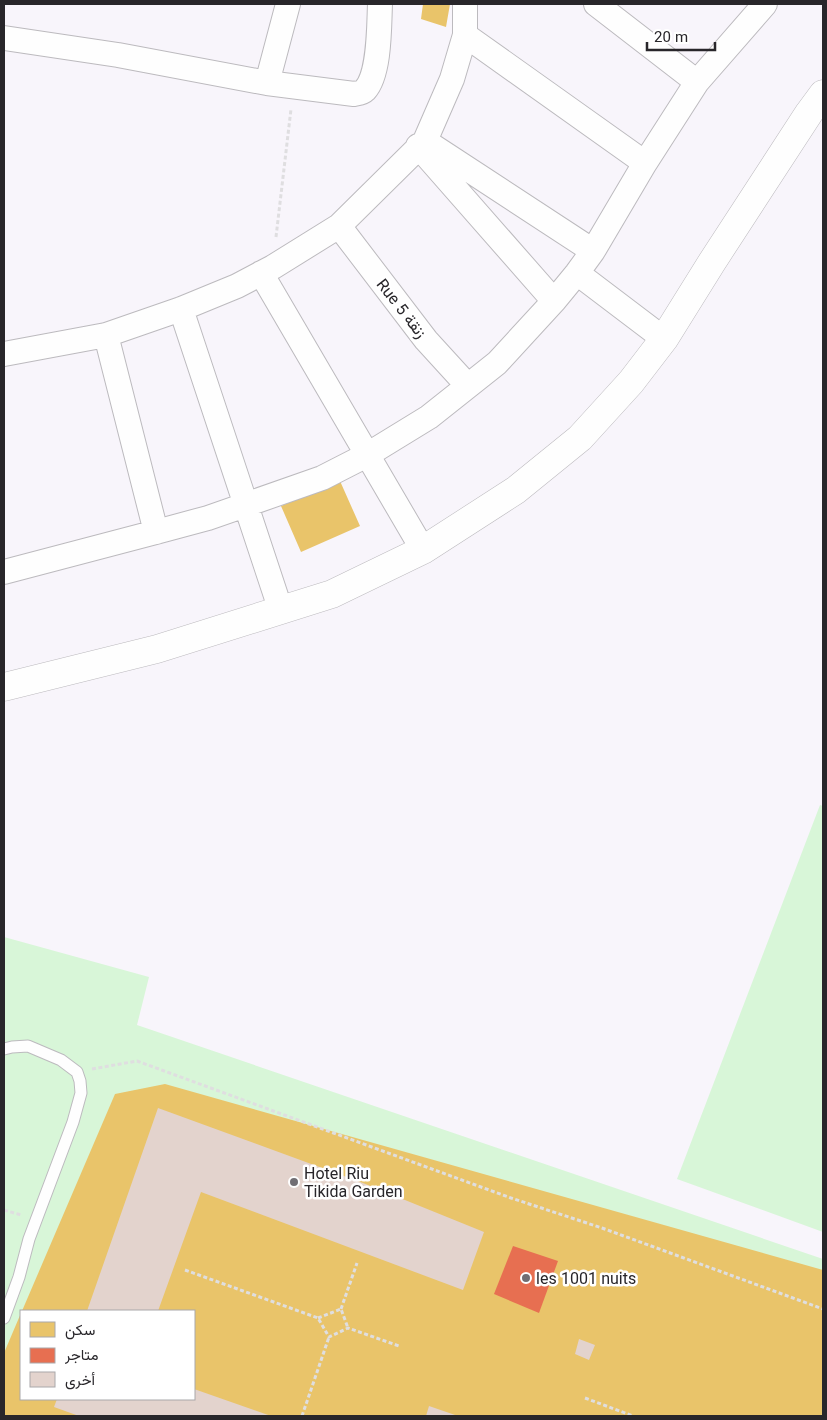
<svg xmlns="http://www.w3.org/2000/svg" width="827" height="1420" viewBox="0 0 827 1420" font-family="Georgia,Vazirmatn,serif">
	<style>
		.green { fill: #d8f6d8; fill-rule: evenodd }
		.homes { fill: #e9c46a }
		.shops { fill: #e76f51 }
		.building { fill: #e3d3cd }
		.lines { fill: none; stroke-linecap: round; stroke-linejoin: round }
		.lane-casing { stroke: #bcbabe; stroke-width: 13 }
		.street-casing { stroke: #bcbabe; stroke-width: 26 }
		.secondary-casing { stroke: #bcbabe; stroke-width: 29 }
		.path { stroke: #dfdee0; stroke-width: 3; stroke-dasharray: 4 2.5; stroke-linecap: butt }
		.lane { stroke: #fefefe; stroke-width: 11 }
		.street { stroke: #fefefe; stroke-width: 24 }
		.secondary { stroke: #fefefe; stroke-width: 28 }
		.poi-dot { fill: #716e73; stroke: #fff; stroke-width: 2 }
		.labels { text-anchor: middle; stroke-width: 5; stroke-linejoin: round; paint-order: stroke }
		.street-label { font-size: 16px; fill: #28262a; stroke: #fff }
		.poi-label { font-size: 16px; fill: #28262a; stroke: #fff; text-anchor: start }
	</style>
	<rect width="100%" height="100%" fill="#f8f5fb"/>
	<path class="green" d="M820 805 823 806V1232L677 1179Z
		M4 937 149 977 137 1025 823 1259V1416H4ZM21 1311H194V1399H21Z"/>
	<path class="homes" d="M423 4H450L446 27 421 19Z
		M340 481 360 526 301 552 281 506Z
		M165 1084 823 1270V1416H4V1353L21 1313V1399H194V1311H22L115 1094Z"/>
	<path class="shops" d="M513 1246 558 1261 539 1313 494 1294Z"/>
	<path class="building" d="M158 1108 363 1183 484 1232 463 1290 201 1192 158 1311H87Z
		M579 1339 595 1345 589 1360 575 1354Z
		M194 1389 271 1416H79L54 1407 57 1399H194Z
		M429 1406 458 1416H426Z"/>
	<g class="lines">
		<g class="lane-casing">
			<path id="lane" d="M4 1049 12 1047 28 1046 61 1060 77 1072 80 1081 81 1093 73 1122 29 1239 19 1277 4 1318"/>
		</g>
		<g class="street-casing">
			<path id="street" d="M596 4 697 82
				M465 35 645 163
				M4 38 118 55 267 83 354 94C359 93 362 93 365 90 380 74 379 25 380 4
				M267 83 288 4
				M425 141 593 251
				M418 146 554 301
				M339 226 426 340 468 386
				M261 273 423 550
				M577 273 664 339
				M181 309 281 611
				M106 335 156 532
				M4 354 106 335 181 309 237 286 273 267 339 226 425 141 452 79 465 35V4
				M4 572 156 532 208 518 322 478 367 455 429 417 497 363 554 301 577 273 593 251 645 163 697 82 765 4"/>
		</g>
		<g class="secondary-casing">
			<path id="secondary" d="M4 687 157 649 332 594 423 550 516 490 580 438 631 382 664 339 712 262 809 113 823 94"/>
		</g>
		<path class="path" d="M276 237 291 109
			M92 1069 137 1061 511 1198 602 1228 823 1309
			M4 1210 21 1215
			M185 1270 318 1318 329 1337 348 1328 399 1346
			M341 1309 357 1263
			M318 1318 341 1309 348 1328
			M585 1398 633 1416
			M302 1416 329 1337"/>
		<use href="#lane" class="lane"/>
		<use href="#street" class="street"/>
		<use href="#secondary" class="secondary"/>
	</g>
	<g class="poi-dot">
		<circle cx="294" cy="1182" r="5"/>
		<circle cx="526" cy="1278" r="5"/>
	</g>
	<g class="labels">
		<g class="street-label">
			<text transform="translate(402 308) rotate(52)" y="6">Rue 5 زنقة</text>
		</g>
		<g class="poi-label">
			<text x="304" y="1179">Hotel Riu<tspan x="304" dy="18">Tikida Garden</tspan></text>
			<text x="536" y="1284">les 1001 nuits</text>
		</g>
	</g>
	<rect width="827" height="1420" fill="none" stroke="#28262a" stroke-width="10"/>
	<rect x="20" y="1310" width="175" height="90" fill="#ffffff" stroke="#a9a8aa"/>
	<rect x="30" y="1322" width="25" height="15" fill="#e9c46a" stroke="#a9a8aa"/>
	<text x="65" y="1335" font-size="15" fill="#28262a">سكن</text>
	<rect x="30" y="1348" width="25" height="15" fill="#e76f51" stroke="#a9a8aa"/>
	<text x="65" y="1360" font-size="15" fill="#28262a">متاجر</text>
	<rect x="30" y="1372" width="25" height="15" fill="#e3d3cd" stroke="#a9a8aa"/>
	<text x="65" y="1385" font-size="15" fill="#28262a">أخرى</text>
	<path d="M647 42v8h68v-8" fill="none" stroke="#28262a" stroke-width="2.5"/>
	<text x="654" y="42" font-size="15" fill="#28262a" stroke="#ffffff" stroke-width="4" paint-order="stroke">20 m</text>
</svg>
